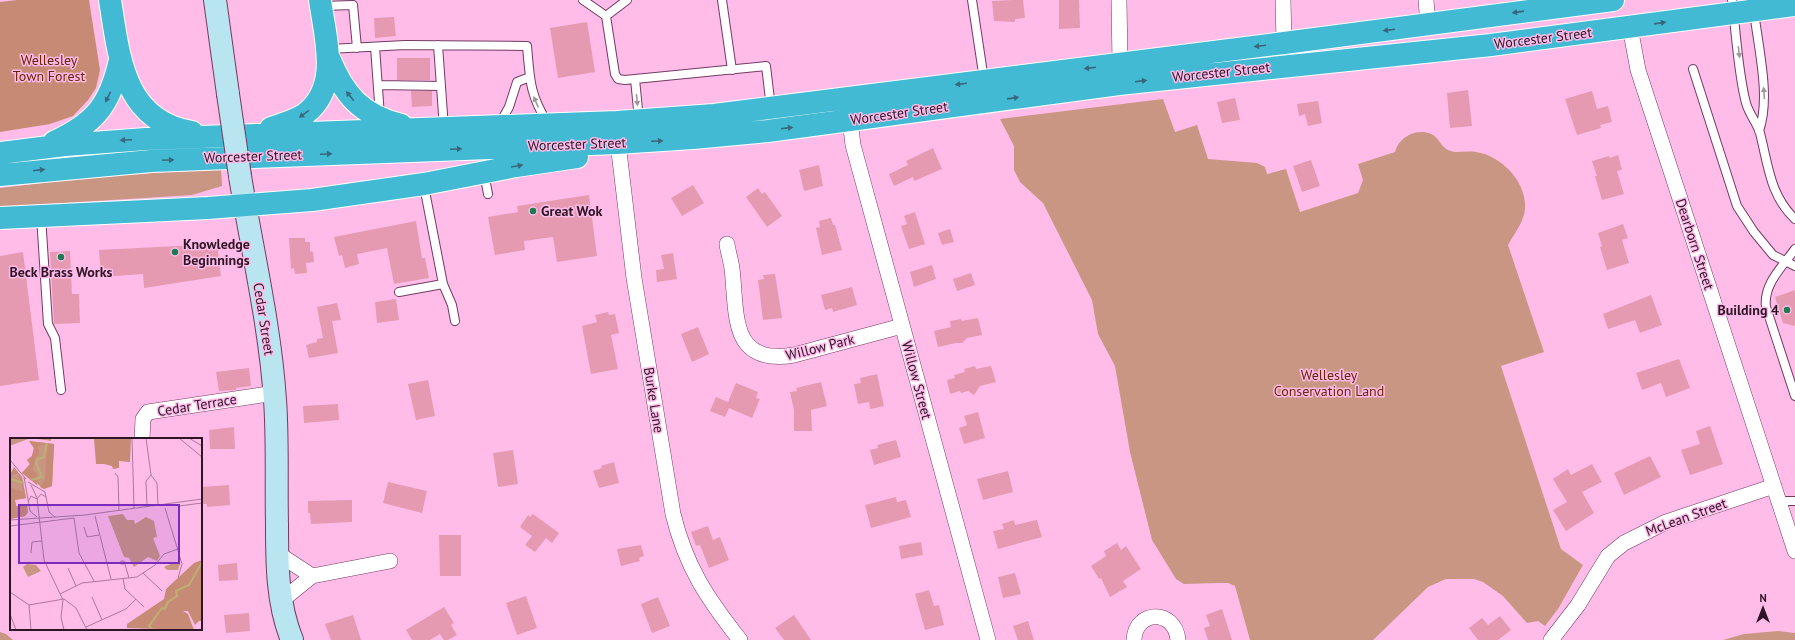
<svg xmlns="http://www.w3.org/2000/svg" width="1795" height="640" viewBox="0 0 1795 640" font-family="'PT Sans',sans-serif">
	<style>
		.green { fill: #ca9684 }
		.forest { fill: #c78a75 }
		.building { fill: #e69ab2 }
		.lines { fill: none; stroke-linecap: round; stroke-linejoin: round }
		.service-casing { stroke: #723b62; stroke-width: 10 }
		.minor-casing { stroke: #723b62; stroke-width: 16 }
		.secondary-casing { stroke: #723b62; stroke-width: 24 }
		.trunk-casing { stroke: #fff; stroke-width: 24 }
		.service { stroke: #fff; stroke-width: 8 }
		.minor { stroke: #fff; stroke-width: 15 }
		.secondary { stroke: #b8e5ef; stroke-width: 22 }
		.trunk { stroke: #43bad4; stroke-width: 22 }
		.secondary-bridge-casing { stroke: #723b62; stroke-width: 24; stroke-linecap: butt }
		.secondary-bridge { stroke: #b8e5ef; stroke-width: 22 }
		.oneway { fill: #38687d }
		.oneway2 { fill: #a0969d }
		.poi-dot { fill: #1d7b52; stroke: #ffbce9; stroke-width: 1.5 }
		.labels { text-anchor: middle; stroke-width: 3; stroke-linejoin: round; paint-order: stroke }
		.street-label { font-size: 14px; fill: #2d1526; stroke: #ffbce9 }
		.park-label { font-size: 14px; fill: #6d2406; stroke: #ffbce9 }
		.poi-label { font-size: 14px; font-weight: bold; fill: #2d1526; stroke: #ffbce9; text-anchor: start }
		.inset-river { fill: none; stroke: #bbb074; stroke-width: 2 }
		.inset-road { fill: none; stroke: #ab799b; stroke-width: 1 }
		.view { fill: #7b2cbf; fill-opacity: 0.15; stroke: #7b2cbf; stroke-width: 2 }
		.inset-edge { fill: none; stroke: #2d1526; stroke-width: 2 }
	</style>
	<rect width="100%" height="100%" fill="#ffbce9"/>
	<path class="green" d="M1163 99 1175 132 1197 125 1208 159 1257 163 1265 167 1267 174 1286 169 1300 212 1358 193 1363 180 1358 164 1395 152C1399 137 1416 128 1431 134 1441 138 1440 150 1455 152 1462 152 1469 151 1476 152 1502 156 1527 182 1525 209 1524 222 1514 234 1508 245L1544 352 1501 366 1561 549 1583 565 1558 609 1545 626 1538 621 1527 623 1503 596 1483 582 1474 579H1446L1428 587 1373 640H1250L1235 586 1228 583H1218L1184 584 1176 579 1152 540 1130 452 1115 366 1098 334 1092 300 1043 203 1020 182 1014 170V146L1000 119Z
		M221 168 222 186 192 195 0 207V188L84 178Z
		M1778 631 1795 633V640H1723L1744 634Z
		M0 632 6 634 13 640H0Z"/>
	<path class="forest" d="M17 0H89L100 70 96 88 88 100 73 116 50 124 0 132V2Z"/>
	<path class="building" d="M1013 0H1023L1025 18 1015 19V22L994 21 992 1Z
		M1059 0H1079L1080 28 1059 29Z
		M394 17 396 36 375 38 374 18Z
		M587 22 595 72 558 78 550 28Z
		M397 58H430V80H397Z
		M1468 90 1472 126 1450 128 1447 93Z
		M411 91H432V106L412 107Z
		M1592 91 1597 109 1608 106 1612 122 1600 125 1601 128 1577 135 1565 99Z
		M1235 98 1240 120 1222 123 1217 102Z
		M1318 101 1322 123 1308 126 1305 114 1299 116 1297 104Z
		M933 148 942 169 914 181 913 177 894 186 889 174 908 165 906 161Z
		M1618 155 1622 170 1617 171 1624 194 1602 200 1595 176H1597L1592 161 1609 156 1610 158Z
		M1311 160 1320 186 1302 192 1293 166Z
		M819 165 823 186 804 191 799 170Z
		M693 185 704 203 682 216 671 198Z
		M758 188 762 194 765 192 782 216 767 227 746 197Z
		M589 195 597 256 557 262 553 237 524 241 525 250 495 255 488 217 518 212 517 206Z
		M915 212 925 244 909 249 901 226 907 224 904 216Z
		M831 218 833 225H835L842 250 822 255 816 228 820 227 819 221Z
		M416 221 422 258H425L429 278 394 284 387 248 357 254 359 264 345 268 342 255 339 256 334 237Z
		M1623 224 1628 238 1622 240 1629 263 1607 270 1600 247 1602 246 1598 233Z
		M950 229 954 242 942 245 938 233Z
		M289 238H305V242H310V251L313 252 314 262 306 263 307 273 295 274 294 268 291 269Z
		M217 244 221 276 144 288 143 274 101 277 99 250Z
		M70 251 72 294H79L80 323 54 324 50 252Z
		M23 252 39 380 0 386V256Z
		M673 253 677 279 657 282 656 270 664 269 661 255Z
		M932 265 936 279 914 287 910 272Z
		M971 273 975 285 957 291 953 279Z
		M775 274 782 318 763 320 758 280 764 279 763 275Z
		M852 287 857 305 833 312 832 308 825 310 821 295Z
		M1795 290V326L1783 323 1775 297Z
		M1651 295 1662 325 1640 333 1635 320 1608 329 1603 314Z
		M396 299 399 320 377 323 375 302Z
		M337 303 341 320 332 321 338 353 309 358 306 345 317 342V339L323 338 317 307Z
		M608 312 609 315 615 314 619 333 611 335 618 369 591 374 582 326 597 322 595 315Z
		M978 318 982 335 967 338 962 343H956L938 347 934 331 951 327 950 321 961 319 962 321Z
		M698 327 709 354 692 362 681 334Z
		M1679 359 1690 388 1666 397 1661 383 1642 390 1636 373Z
		M975 366 976 369 991 366 996 382 980 386 974 395 968 391 961 393 960 391 950 394 947 380 955 378 954 375 965 372 964 369Z
		M249 368 251 386 236 388V390L219 391 216 372Z
		M877 374 884 406 870 409 869 402 858 404 854 384 861 383 860 378Z
		M428 380 435 416 416 420 408 384Z
		M821 382 827 406 811 410 812 431H794V410L790 392 797 391 796 388Z
		M736 383 758 392 756 398 760 399 752 418 729 408 725 417 710 411 716 397 728 402Z
		M338 404 339 420 304 423 303 406Z
		M978 412 985 438 964 444 959 428 967 425 964 416Z
		M1710 426 1723 464 1690 475 1681 450 1700 444 1696 431Z
		M234 427 235 449H210L209 430Z
		M896 440 901 457 874 465 870 450 878 448 877 445Z
		M513 450 518 484 498 487 493 453Z
		M1650 456 1661 477 1624 495 1614 473Z
		M614 462 619 483 599 488 593 471 602 468 601 466Z
		M1592 464 1602 482 1582 492 1594 513 1566 531 1553 510 1567 502 1553 479 1568 469 1571 475Z
		M1008 471 1013 492 983 500 977 479Z
		M388 482 427 491 422 513 383 503Z
		M229 485 230 505 207 507V504H202L201 487Z
		M896 497 897 502 906 500 911 517 871 528 865 505Z
		M352 500V522L311 524 310 513H308V501Z
		M533 514 559 533 552 543 546 538 535 552 525 545 532 536 520 527 528 515 530 517Z
		M1014 520 1015 525 1037 520 1042 537 998 549 993 531 1004 529 1002 524Z
		M708 526 713 540 720 537 729 560 709 568 700 545 696 546 691 532Z
		M439 535H461V576H440Z
		M921 542 923 555 901 559 899 546Z
		M1117 543 1121 550 1126 546 1141 569 1123 581 1127 587 1110 597 1101 578 1099 579 1091 566 1106 556 1104 551Z
		M641 545 644 556 639 558 640 561 621 566 617 549Z
		M237 563 238 580 219 581 218 565Z
		M1015 573 1021 594 1003 598 998 577Z
		M929 590 934 606 939 605 944 625 925 630 915 594Z
		M526 596 537 628 517 635 506 603Z
		M658 597 670 626 652 633 641 604Z
		M444 607 454 623 451 625 457 635 448 640H444L440 634 430 640H412L406 630Z
		M1222 609 1232 640H1208L1204 628 1210 626 1206 615Z
		M249 613 250 631 226 633 224 615Z
		M353 615 361 640H331L325 624Z
		M794 615 811 640H784L775 628Z
		M1500 616 1511 630 1498 640H1478L1469 628 1482 618 1488 625Z
		M1028 621 1034 640H1018L1013 626Z"/>
	<g class="lines">
		<g class="service-casing">
			<path id="service" d="M583 0 606 16 615 74 618 79 625 80 766 66 771 108
				M722 0 732 70
				M972 0 984 80
				M1732 0C1736 32 1738 73 1746 103 1749 114 1757 123 1760 133 1768 164 1770 196 1795 219
				M322 6 353 5 357 48
				M1754 11C1758 47 1771 97 1759 131
				M606 16 627 0
				M438 45 444 128
				M375 47 380 116
				M329 49 405 45 527 46C530 78 529 93 547 122
				M1693 69 1737 206 1754 232 1773 255 1795 266
				M635 79 639 120
				M378 85 441 86
				M500 123 509 107 517 82 530 77
				M484 173 488 194
				M424 186 443 284 452 305 455 321
				M41 216 48 324 55 338 61 390
				M1795 249C1783 266 1763 284 1766 307L1795 396
				M399 292 443 284
				M1779 501H1795"/>
		</g>
		<g class="minor-casing">
			<path id="minor" d="M1119 0 1120 64
				M1283 0 1284 43
				M1426 0 1428 25
				M1630 27 1638 70 1795 551
				M850 120 853 145 988 640
				M618 143 634 278 673 514C686 567 707 598 740 640
				M727 244C728 252 731 260 732 269 735 290 733 328 747 344 759 358 777 358 794 355L902 326
				M142 439 143 419 148 412 275 393
				M277 553 312 576
				M281 601 312 576 390 561
				M1134 640C1135 610 1175 608 1178 640
				M1551 640 1578 605 1608 556 1624 543 1666 522 1774 486"/>
		</g>
		<g class="secondary-casing">
			<path id="secondary" d="M215 0 228 94
				M240 176C252 250 270 325 275 400 278 441 276 483 277 524 277 563 277 603 292 640"/>
		</g>
		<g class="trunk-casing">
			<path id="trunk" d="M110 0C119 56 123 121 192 132
				M329 58C344 95 361 115 401 125
				M271 128C282 124 295 121 305 114 341 87 325 37 320 0
				M54 142C96 123 110 104 120 60
				M0 153 65 145 146 139 617 122 714 115 1284 43 1613 0
				M0 175 151 161 617 143 693 138 768 131 1119 84 1491 45 1795 5
				M0 218 208 208 312 200 424 184 516 166 577 157"/>
		</g>
		<use href="#service" class="service"/>
		<use href="#minor" class="minor"/>
		<use href="#secondary" class="secondary"/>
		<use href="#trunk" class="trunk"/>
		<g class="secondary-bridge-casing">
			<path id="secondary-bridge" d="M228 94 240 176"/>
		</g>
		<use href="#secondary-bridge" class="secondary-bridge"/>
	</g>
	<defs><path id="oneway-solid" d="M-6-.8H1V-3.2L6.5 0L1 3.2V.8H-6Z"/></defs>
	<g class="oneway">
		<use href="#oneway-solid" transform="translate(1518 12) rotate(172)"/>
		<use href="#oneway-solid" transform="translate(1660 23) rotate(-8)"/>
		<use href="#oneway-solid" transform="translate(1389 30) rotate(173)"/>
		<use href="#oneway-solid" transform="translate(1260 46) rotate(173)"/>
		<use href="#oneway-solid" transform="translate(1090 68) rotate(173)"/>
		<use href="#oneway-solid" transform="translate(1141 81) rotate(-7)"/>
		<use href="#oneway-solid" transform="translate(961 84) rotate(173)"/>
		<use href="#oneway-solid" transform="translate(350 96) rotate(-129)"/>
		<use href="#oneway-solid" transform="translate(108 97) rotate(116)"/>
		<use href="#oneway-solid" transform="translate(1013 98) rotate(-8)"/>
		<use href="#oneway-solid" transform="translate(304 114) rotate(144)"/>
		<use href="#oneway-solid" transform="translate(787 128) rotate(-7)"/>
		<use href="#oneway-solid" transform="translate(126 140) rotate(177)"/>
		<use href="#oneway-solid" transform="translate(657 141) rotate(-3)"/>
		<use href="#oneway-solid" transform="translate(456 149) rotate(-2)"/>
		<use href="#oneway-solid" transform="translate(326 154) rotate(-2)"/>
		<use href="#oneway-solid" transform="translate(168 160) rotate(-3)"/>
		<use href="#oneway-solid" transform="translate(517 166) rotate(-10)"/>
		<use href="#oneway-solid" transform="translate(39 170) rotate(-7)"/>
	</g>
	<g class="oneway2">
		<use href="#oneway-solid" transform="translate(1739 52) rotate(83)"/>
		<use href="#oneway-solid" transform="translate(1764 93) rotate(-94)"/>
		<use href="#oneway-solid" transform="translate(637 100) rotate(85)"/>
		<use href="#oneway-solid" transform="translate(536 102) rotate(-113)"/>
	</g>
	<g class="poi-dot">
		<circle cx="533" cy="211" r="4"/>
		<circle cx="175" cy="252" r="4"/>
		<circle cx="61" cy="257" r="4"/>
		<circle cx="1787" cy="310" r="4"/>
	</g>
	<g class="labels">
		<g class="street-label">
			<text transform="translate(1543 38) rotate(-7)" y="5">Worcester Street</text>
			<text transform="translate(1221 72) rotate(-6)" y="5">Worcester Street</text>
			<text transform="translate(899 113) rotate(-8)" y="5">Worcester Street</text>
			<text transform="translate(577 144) rotate(-2)" y="5">Worcester Street</text>
			<text transform="translate(253 156) rotate(-2)" y="5">Worcester Street</text>
			<text transform="translate(1695 244) rotate(72)" y="5">Dearborn Street</text>
			<text transform="translate(264 319) rotate(81)" y="5">Cedar Street</text>
			<text transform="translate(820 347) rotate(-14)" y="5">Willow Park</text>
			<text transform="translate(917 380) rotate(75)" y="5">Willow Street</text>
			<text transform="translate(654 400) rotate(81)" y="5">Burke Lane</text>
			<text transform="translate(197 405) rotate(-9)" y="5">Cedar Terrace</text>
			<text transform="translate(1686 517) rotate(-20)" y="5">McLean Street</text>
		</g>
		<g class="park-label">
			<text x="49" y="65">Wellesley<tspan x="49" dy="16">Town Forest</tspan></text>
			<text x="1329" y="380">Wellesley<tspan x="1329" dy="16">Conservation Land</tspan></text>
		</g>
		<g class="poi-label">
			<text x="541" y="216">Great Wok</text>
			<text x="183" y="249">Knowledge<tspan x="183" dy="16">Beginnings</tspan></text>
			<text x="61" y="277" text-anchor="middle">Beck Brass Works</text>
			<text x="1779" y="315" text-anchor="end">Building 4</text>
		</g>
	</g>
	<g transform="translate(10 438)">
		<rect width="192" height="192" fill="#ffbce9"/>
		<path d="M0 0H41V3L21 0 2 7H0ZM19 3 44 6 42 48 34 51 12 35 20 26 17 22 22 18 24 10ZM0 33 12 39 16 60 5 62 6 68 18 74 15 78 0 81ZM113 76 117 82H124L125 86 136 79 144 83 147 99 143 100 150 118 147 123 138 119 124 129 119 120 114 119 98 78ZM165 124 170 126 168 132H157L154 129ZM17 126 26 127 31 133 18 139 13 129Z" fill="#ca9684"/>
		<path d="M84 0H121L120 24 109 23V30L103 31 102 28 94 26H86ZM19 3 44 6 42 48 34 51 30 49 35 42 37 6 28 8 29 17 25 20 23 32 27 36V47L12 35 20 26 17 22 22 18 24 10ZM4 29 12 39 16 60 5 62 6 68 17 67 18 74 15 78 0 81V49L13 54 10 40 7 36 0 37ZM192 122V183H189L185 187 178 173H173L178 176 184 192 117 190V186L154 161 156 151 184 125Z" fill="#c78a75"/>
		<path class="inset-river" d="M0 41 14 45M21 42 32 39 26 25 28 21 34 19 37 5M143 192 139 188 152 170 155 171 158 164 167 158 166 153 179 147 192 124"/>
		<path class="inset-road" d="M122 0 124 70M136 0 141 37M169 0 192 19M179 0 192 8M0 22 16 41M105 35 108 39 109 73M141 37 147 45 148 67M14 39 20 73 27 79M18 44 35 54 39 74 45 79M21 47 27 60 34 122 53 162 51 179 54 192M18 64 21 58 27 61 31 56 36 59M169 68 192 65M137 69 136 43 141 37M155 70 172 126 168 140M85 78 101 141M64 80 69 115 84 143M0 82 75 77 192 61M0 88 64 80M74 89 77 99 89 97M21 115 22 104 32 103M114 126H111V123H114L119 140M58 130 66 148M133 135 152 153M113 140 115 151 134 169M0 154 19 167 54 161 66 170 77 192M50 156 72 145 127 139 145 127 154 116 168 111M82 159 92 182M19 167 21 192M0 176 6 192M76 189 116 171 126 161"/>
		<path class="view" d="M9 67H169V125H9Z"/>
		<rect width="192" height="192" class="inset-edge"/>
	</g>
	<g transform="translate(1763 608)" stroke="#ffbce9" stroke-width="3" paint-order="stroke">
	<path d="M0-3L7 15L0 10L-7 15Z" fill="#2d1526"/>
	<text y="-6" font-size="11" font-weight="bold" text-anchor="middle" fill="#2d1526">N</text>
	</g>
</svg>
